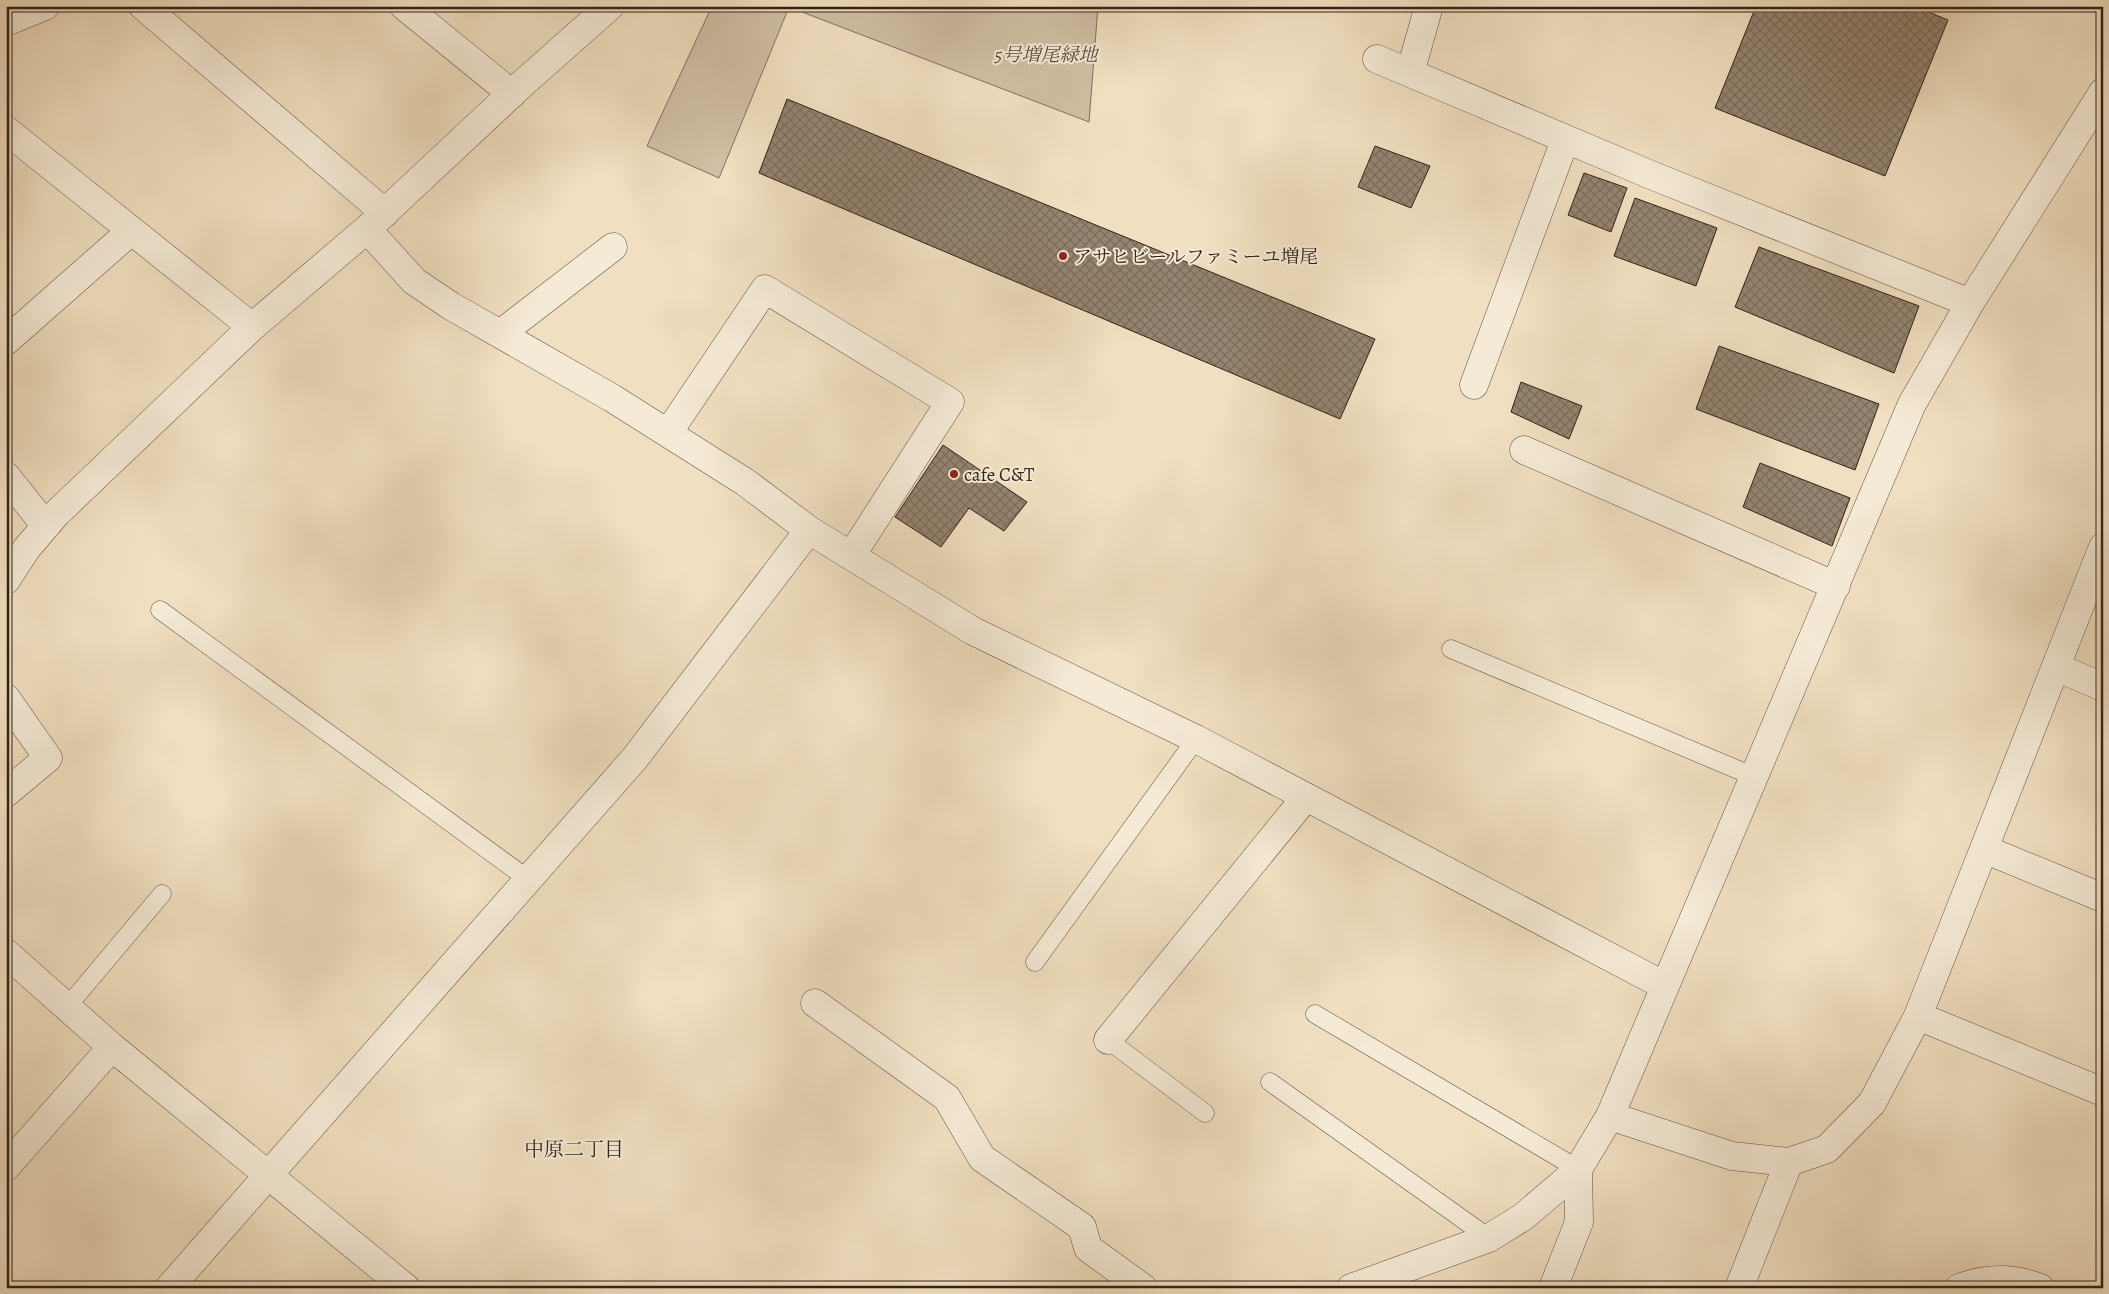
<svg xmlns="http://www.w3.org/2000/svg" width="2109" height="1294" viewBox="0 0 2109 1294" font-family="Alegreya,'Noto Serif JP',serif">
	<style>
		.park { fill: #d0bfa4; stroke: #81705e }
		.building { fill: url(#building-cross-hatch); stroke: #322219 }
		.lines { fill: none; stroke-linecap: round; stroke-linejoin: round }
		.service-casing { stroke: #625143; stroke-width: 19 }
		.minor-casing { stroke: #625143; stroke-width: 29 }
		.service { stroke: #f5ead6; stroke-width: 18 }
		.minor { stroke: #f5ead6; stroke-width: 28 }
		.poi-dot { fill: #8f2418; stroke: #f5ead6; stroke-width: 2 }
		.labels { text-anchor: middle; stroke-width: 4; stroke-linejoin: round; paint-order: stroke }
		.park-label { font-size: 19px; font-style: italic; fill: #5a493c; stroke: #f5ead6 }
		.poi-label { font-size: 19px; fill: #322219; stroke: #f5ead6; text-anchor: start }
		.neighbourhood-label { font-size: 20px; fill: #322219; stroke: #f5ead6 }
	</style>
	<defs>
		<pattern id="building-cross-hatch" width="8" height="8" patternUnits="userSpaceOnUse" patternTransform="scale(1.25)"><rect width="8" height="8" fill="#958470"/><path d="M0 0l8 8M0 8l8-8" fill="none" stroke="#7a6c5b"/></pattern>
	</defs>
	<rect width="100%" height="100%" fill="#f0dfc0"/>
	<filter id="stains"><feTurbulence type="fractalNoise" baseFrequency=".004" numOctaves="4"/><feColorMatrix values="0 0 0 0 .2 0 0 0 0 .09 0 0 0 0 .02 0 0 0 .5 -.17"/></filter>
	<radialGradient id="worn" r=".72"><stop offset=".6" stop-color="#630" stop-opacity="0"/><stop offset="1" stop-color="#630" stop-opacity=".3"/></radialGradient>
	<path class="park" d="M712 6H1098L1089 122 789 7 719 178 647 146Z"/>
	<path class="building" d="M1756 6H1914L1948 20 1885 176 1715 108Z
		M787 99 1375 339 1340 419 759 173Z
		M1375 146 1430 166 1411 208 1358 187Z
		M1584 173 1627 188 1611 232 1568 215Z
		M1635 198 1717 228 1696 286 1614 256Z
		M1759 247 1919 306 1894 373 1735 307Z
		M1719 346 1879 404 1855 470 1696 409Z
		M1521 382 1582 406 1569 439 1511 412Z
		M943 445 1027 502 1004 531 969 508 941 547 895 517Z
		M1760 463 1850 498 1832 546 1743 507Z"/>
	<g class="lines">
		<g class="service-casing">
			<path id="service" d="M160 610 529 880
				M1451 649 1755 777
				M1035 962 1196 739
				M67 1007 162 894
				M1315 1014 1578 1169
				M1108 1040 1205 1113
				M1270 1082 1489 1238"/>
		</g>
		<g class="minor-casing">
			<path id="minor" d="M143 6 385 213
				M404 6 512 94
				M6 22 45 6
				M1377 59 1651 175 1970 303
				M1410 73 1429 6
				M6 130 252 327
				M367 229 414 281 451 306 612 398 745 482 809 530 973 631 1196 739 1665 986
				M500 334 613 247
				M6 341 131 231
				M1474 385 1565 140
				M668 433 765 289 950 402 851 556
				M1524 450 1836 586
				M6 476 46 526
				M6 580 27 548 56 514 252 327 367 229 521 85 610 6
				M2056 667 2103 687
				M6 698 48 758 6 793
				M1984 849 2103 898
				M6 953 112 1047 406 1288
				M815 1003 947 1098 982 1158 1082 1227 1088 1248 1143 1288
				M1918 1016 2103 1092
				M1108 1040 1306 797
				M1610 1116 1732 1156 1789 1162 1827 1149 1872 1103 1918 1016 2103 547
				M6 1167 112 1047
				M169 1288 635 758 809 530
				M1351 1288 1489 1238 1523 1217 1577 1171 1610 1116 1912 404 1970 303 2103 92
				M1553 1288 1579 1222 1578 1169
				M1739 1288 1789 1162
				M1959 1288C1986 1278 2013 1277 2040 1288"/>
		</g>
		<use href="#service" class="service"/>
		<use href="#minor" class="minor"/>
	</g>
	<g class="poi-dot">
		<circle cx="1063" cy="256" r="5"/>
		<circle cx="954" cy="474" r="5"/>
	</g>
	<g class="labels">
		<g class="park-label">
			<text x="1046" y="61">5号増尾緑地</text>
		</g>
		<g class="poi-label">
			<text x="1073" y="263">アサヒビールファミーユ増尾</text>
			<text x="964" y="481">cafe C&amp;T</text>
		</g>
		<g class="neighbourhood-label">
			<text x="574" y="1156">中原二丁目</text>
		</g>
	</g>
	<rect width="2109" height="1294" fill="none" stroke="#f0dfc0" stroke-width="25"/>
	<rect x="8" y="8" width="2094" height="1279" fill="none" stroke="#322219" stroke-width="2.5"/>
	<rect x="12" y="12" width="2084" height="1269" fill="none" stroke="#322219"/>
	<rect width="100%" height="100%" filter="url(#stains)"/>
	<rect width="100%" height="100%" fill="url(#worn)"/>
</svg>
